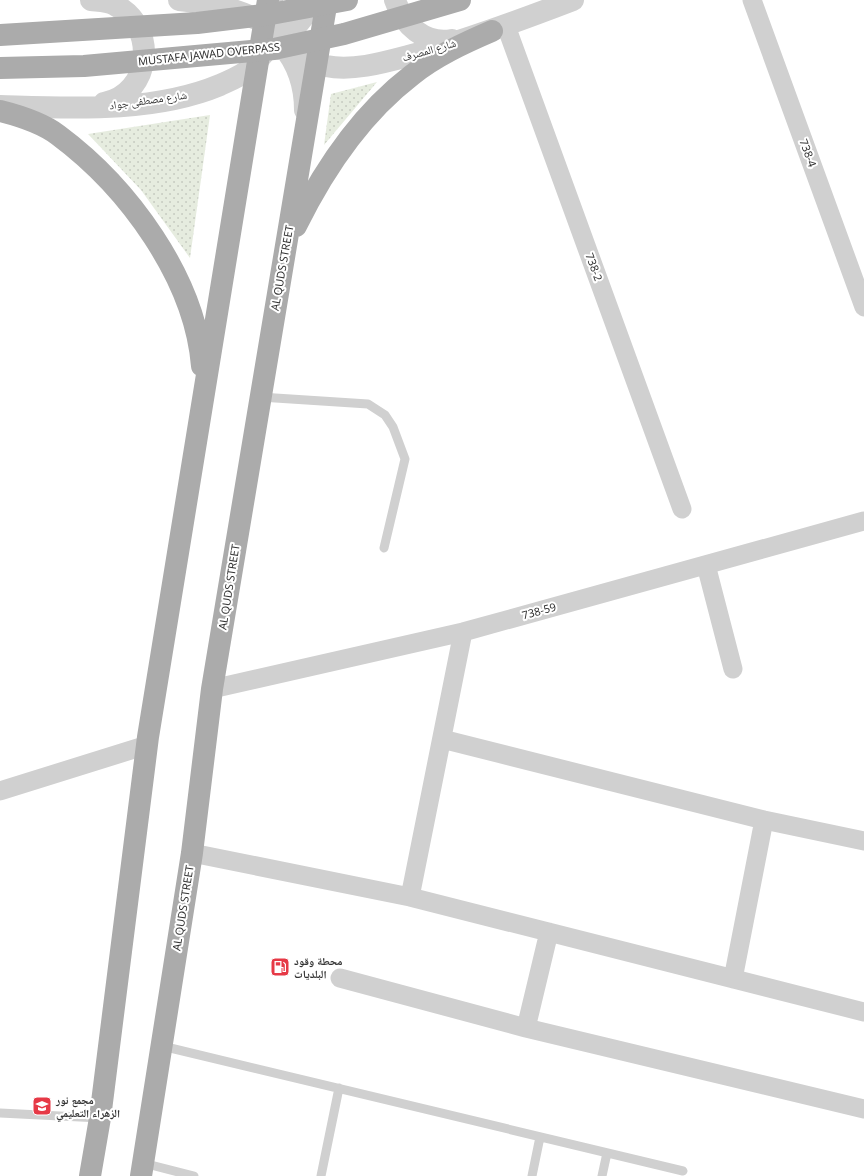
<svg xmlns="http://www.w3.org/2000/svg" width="864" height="1176" viewBox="0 0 864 1176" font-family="'Noto Sans','Noto Naskh Arabic',sans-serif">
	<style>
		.park { fill: url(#park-dots) }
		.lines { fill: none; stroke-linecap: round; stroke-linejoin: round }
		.service { stroke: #d0d0d0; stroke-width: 9 }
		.minor { stroke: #d0d0d0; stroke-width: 19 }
		.tertiary { stroke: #d0d0d0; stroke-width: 22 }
		.primary { stroke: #ababab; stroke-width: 22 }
		.primary-bridge { stroke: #ababab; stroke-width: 22 }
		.labels { text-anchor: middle; stroke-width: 4; stroke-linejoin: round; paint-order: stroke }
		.street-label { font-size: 11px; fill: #333; stroke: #fff }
		.poi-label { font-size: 11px; font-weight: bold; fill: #333; stroke: #fff; text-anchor: start }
	</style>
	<defs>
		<pattern id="park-dots" width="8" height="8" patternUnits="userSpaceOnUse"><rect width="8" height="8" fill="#e6ecdf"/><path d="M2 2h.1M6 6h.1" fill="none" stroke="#c6cbc0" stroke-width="1.8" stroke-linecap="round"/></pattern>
	</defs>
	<rect width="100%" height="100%" fill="#fff"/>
	<path class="park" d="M377 82 324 145 331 94Z
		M210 115 190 258 141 190 88 134Z"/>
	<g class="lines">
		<path class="service" d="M260 397 368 404 385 415 393 427 405 459 384 548
			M162 1046 683 1171
			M0 1113 100 1118
			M143 1163 194 1176
			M321 1176 339 1088
			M532 1176 540 1137
			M602 1176 607 1153"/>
		<path class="minor" d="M752 0 864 307
			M506 26 682 509
			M706 565 733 669
			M212 689 463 632 864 521
			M442 739 764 820 864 841
			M0 791 147 745
			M192 853 410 897 864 1012
			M410 897 463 632
			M340 978 526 1028 864 1109
			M733 979 764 820
			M526 1028 549 932"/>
		<path class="tertiary" d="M91 0C99 1 108 1 115 5 158 26 152 94 104 103
			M179 0C206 3 232 7 256 19
			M272 0C273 9 274 18 278 26 287 44 307 61 326 66 354 72 389 61 416 54 470 39 521 20 573 0
			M395 0C403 25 425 45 452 40
			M282 45C298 64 305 85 305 110
			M278 49 317 0
			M0 106C71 108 153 113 220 85 231 80 244 75 252 67 257 62 261 56 266 51"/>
		<path class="primary" d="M0 111C20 116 42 123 58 135 128 187 195 278 202 366
			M296 226C324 169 361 114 412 75 436 56 464 43 492 31
			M90 1176 100 1118 148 737 268 0
			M141 1176 192 853 212 689 327 0"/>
		<path class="primary-bridge" d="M0 35 197 23 271 14 347 0
			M0 68 84 66 274 49 344 34 460 0"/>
	</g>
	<defs>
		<g id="fuel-square" transform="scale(1)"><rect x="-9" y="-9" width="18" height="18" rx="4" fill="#e63946" stroke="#fff"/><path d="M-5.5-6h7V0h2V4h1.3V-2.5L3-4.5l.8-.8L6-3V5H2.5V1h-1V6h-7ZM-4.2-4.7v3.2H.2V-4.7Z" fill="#fff"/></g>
		<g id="school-square" transform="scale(1)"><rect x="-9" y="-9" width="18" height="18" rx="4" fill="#e63946" stroke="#fff"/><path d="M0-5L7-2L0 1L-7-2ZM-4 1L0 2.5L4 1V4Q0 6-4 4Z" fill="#fff"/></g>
	</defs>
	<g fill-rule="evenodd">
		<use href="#fuel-square" x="280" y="967"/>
		<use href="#school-square" x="42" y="1106"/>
	</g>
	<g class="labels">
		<g class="street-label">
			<text transform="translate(429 50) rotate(-16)" y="4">شارع المصرف</text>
			<text transform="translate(209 54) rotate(-6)" y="4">MUSTAFA JAWAD OVERPASS</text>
			<text transform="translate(148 100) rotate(-8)" y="4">شارع مصطفى جواد</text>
			<text transform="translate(808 153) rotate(70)" y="4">738-4</text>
			<text transform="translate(594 267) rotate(70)" y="4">738-2</text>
			<text transform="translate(282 268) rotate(-80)" y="4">AL QUDS STREET</text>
			<text transform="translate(229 587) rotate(-81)" y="4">AL QUDS STREET</text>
			<text transform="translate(539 611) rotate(-15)" y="4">738-59</text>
			<text transform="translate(183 908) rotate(-81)" y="4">AL QUDS STREET</text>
		</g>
		<g class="poi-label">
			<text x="294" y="965">محطة وقود<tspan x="294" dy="13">البلديات</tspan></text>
			<text x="56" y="1104">مجمع نور<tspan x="56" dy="13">الزهراء التعليمي</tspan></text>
		</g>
	</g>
</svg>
